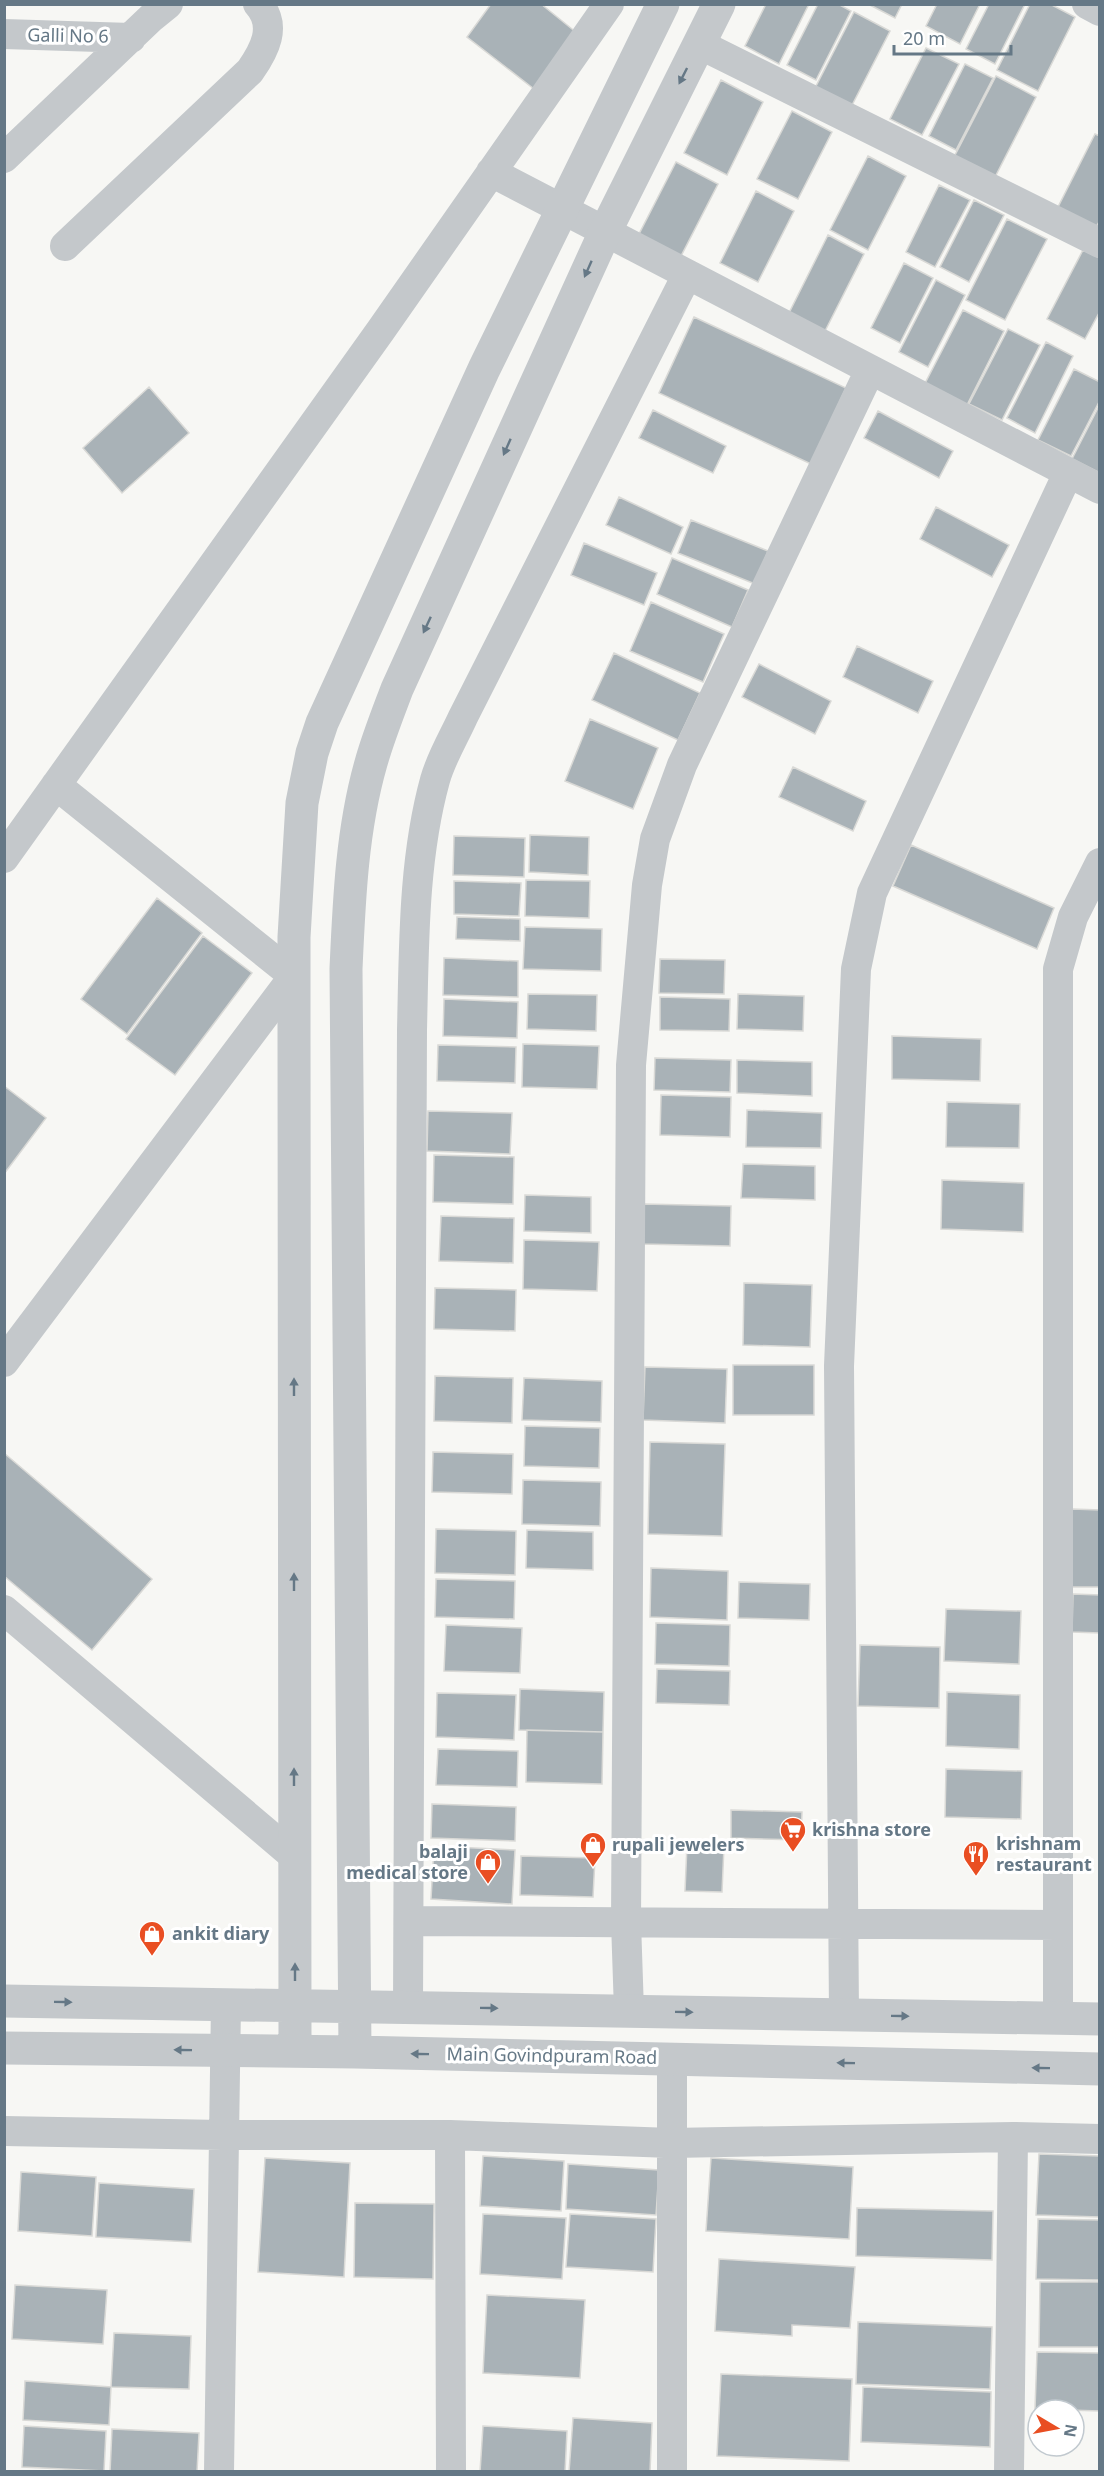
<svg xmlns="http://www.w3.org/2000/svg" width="1104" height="2476" viewBox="0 0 1104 2476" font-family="'Noto Sans',sans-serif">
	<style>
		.building { fill: #a9b2b7; stroke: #d9d9d6; stroke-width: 1.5 }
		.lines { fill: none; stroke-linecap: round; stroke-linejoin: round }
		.minor { stroke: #c4c8cb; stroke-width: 30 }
		.tertiary { stroke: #c4c8cb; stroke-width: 33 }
		.oneway { fill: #657886 }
		.labels { text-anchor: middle; stroke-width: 6; stroke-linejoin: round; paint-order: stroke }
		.street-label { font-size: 18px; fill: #657886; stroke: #fff }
		.poi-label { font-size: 18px; font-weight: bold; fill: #657886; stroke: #fff; text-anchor: start }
	</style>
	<rect width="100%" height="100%" fill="#f7f7f4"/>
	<path class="building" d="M491 4H541L577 33 534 89 467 37Z
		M766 4H809L779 64 745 46Z
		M818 4H838L851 11 816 80 787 65Z
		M868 4H902L895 18Z
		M937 4H980L960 44 926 26Z
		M989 4H1025L995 64 966 49Z
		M1030 4H1050L1075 17 1038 91 997 70Z
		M854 12 890 31 848 113 812 94Z
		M926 48 959 64 922 135 890 119Z
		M965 64 993 78 956 150 929 136Z
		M996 76 1036 97 994 179 953 159Z
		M721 80 763 102 727 175 684 153Z
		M792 111 832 132 798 199 757 179Z
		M1095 134 1100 136V220L1095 229 1057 209Z
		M868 156 906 176 868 250 830 230Z
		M676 162 718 184 679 260 637 238Z
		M939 185 970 200 935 267 906 252Z
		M756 191 794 211 758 282 720 263Z
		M974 200 1004 215 969 282 940 267Z
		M1007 219 1047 239 1005 320 966 300Z
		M828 235 864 254 822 337 786 319Z
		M1083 250 1100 258V311L1085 339 1047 319Z
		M904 263 933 278 900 343 871 328Z
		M936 280 965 295 928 367 899 352Z
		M963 310 1004 331 961 417 919 395Z
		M694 317 846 388 811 464 659 393Z
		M1008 329 1040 345 1002 420 969 404Z
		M1046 342 1073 356 1035 433 1007 418Z
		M1074 369 1100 382V400L1071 456 1038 440Z
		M149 387 189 433 122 493 83 448Z
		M1100 404V473L1072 459Z
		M653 410 726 446 713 473 639 438Z
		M878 411 953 451 939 478 864 438Z
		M619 497 683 527 671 554 606 525Z
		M936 507 1009 545 992 577 920 539Z
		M691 520 768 551 755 584 678 553Z
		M584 543 657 573 644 605 571 575Z
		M672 558 748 590 732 627 657 594Z
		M651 602 724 634 703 682 630 651Z
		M857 646 933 681 918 713 843 677Z
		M614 653 700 693 678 740 592 700Z
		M759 664 831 701 815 734 742 697Z
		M590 719 658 748 633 809 565 781Z
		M793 767 866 801 853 831 779 797Z
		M530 835 589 837 588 875 529 872Z
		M454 836 525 838 524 877 453 875Z
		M911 845 1054 908 1037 949 893 886Z
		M526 880 590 881 589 918 525 916Z
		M454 881 521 883 519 916 454 914Z
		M157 898 202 933 127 1034 81 999Z
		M457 917 520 919V941L456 939Z
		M525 927 602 929 601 971 523 969Z
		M203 936 252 973 175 1075 126 1039Z
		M444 958 518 961V997L443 995Z
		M660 959 725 960 724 994 659 993Z
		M528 994 597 995 596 1031 527 1029Z
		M738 994 804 996 803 1031 737 1029Z
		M660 997 730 999 729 1031 660 1030Z
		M444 999 518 1002 517 1038 443 1036Z
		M892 1036 981 1039 980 1081 892 1079Z
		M523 1044 599 1046 597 1089 522 1087Z
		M438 1045 516 1047 515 1083 437 1081Z
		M655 1058 731 1060 730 1092 654 1090Z
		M737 1060 812 1062V1096L737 1093Z
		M4 1086 46 1118 4 1174Z
		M661 1095 731 1097 730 1137 660 1135Z
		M947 1102 1020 1104 1019 1148 946 1147Z
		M747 1110 822 1113 821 1148 746 1147Z
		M428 1111 512 1113 510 1154 427 1151Z
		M434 1155 514 1157 513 1204 433 1202Z
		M743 1164 815 1166V1200L741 1198Z
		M942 1180 1024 1183 1023 1232 941 1229Z
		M525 1195 591 1197V1233L524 1231Z
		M644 1204 731 1206 730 1246 642 1244Z
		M441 1216 514 1218 513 1263 439 1261Z
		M524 1240 599 1242 597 1291 523 1289Z
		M744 1283 812 1285 810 1347 743 1345Z
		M435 1288 516 1290 515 1331 434 1329Z
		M733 1365H814V1415H733Z
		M645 1367 727 1369 725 1423 643 1420Z
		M435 1376 513 1378 512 1423 434 1421Z
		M524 1378 602 1381 601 1422 522 1420Z
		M525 1426 600 1428 599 1468 524 1466Z
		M650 1442 725 1444 722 1536 648 1534Z
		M433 1452 513 1454 512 1494 432 1492Z
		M4 1453 152 1579 92 1650 4 1576Z
		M523 1480 601 1482 600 1526 522 1524Z
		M1072 1509 1100 1510V1587H1069Z
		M436 1529 516 1531 515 1575 435 1573Z
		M527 1530 593 1532V1570L526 1568Z
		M651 1568 728 1571 727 1620 650 1617Z
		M436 1579 515 1581 514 1619 435 1617Z
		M739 1582 810 1584 809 1620 738 1618Z
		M1073 1594 1100 1595V1633L1072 1632Z
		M946 1609 1021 1611 1019 1664 944 1661Z
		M656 1623 730 1625 729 1666 655 1664Z
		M446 1625 522 1628 520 1673 444 1671Z
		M860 1645 940 1647 939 1708 858 1706Z
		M657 1669 730 1671 729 1705 656 1703Z
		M520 1689 604 1692 603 1732 519 1730Z
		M947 1692 1020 1695 1019 1749 946 1746Z
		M437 1693 516 1695 514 1740 436 1737Z
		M527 1730 603 1732 602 1784 526 1782Z
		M438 1749 518 1751 517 1787 436 1785Z
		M946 1769 1022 1771 1021 1819 945 1817Z
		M432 1804 516 1807 515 1841 431 1838Z
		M731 1810 802 1812 801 1840 731 1838Z
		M687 1845 724 1846 722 1892 685 1891Z
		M434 1846 515 1850 512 1904 431 1899Z
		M521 1856 595 1858 593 1897 520 1895Z
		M1039 2154 1100 2156V2217L1036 2215Z
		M483 2156 564 2161 561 2211 480 2206Z
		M265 2158 350 2163 344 2277 258 2272Z
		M711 2158 853 2167 849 2239 706 2231Z
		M568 2164 659 2170 656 2215 566 2209Z
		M21 2172 96 2177 92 2236 18 2231Z
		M99 2183 194 2189 191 2242 96 2237Z
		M355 2203 434 2204 433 2279 354 2277Z
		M857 2208 993 2211 992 2260 856 2256Z
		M483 2214 566 2218 562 2279 480 2274Z
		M570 2214 656 2219 653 2272 566 2267Z
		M1038 2219 1100 2220V2280L1036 2279Z
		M719 2259 855 2267 850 2328 792 2325V2336L715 2331Z
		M1040 2282H1100V2347H1039Z
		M15 2285 107 2290 103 2344 12 2339Z
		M487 2295 585 2300 580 2378 483 2373Z
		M858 2322 992 2327 990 2389 856 2384Z
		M114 2333 191 2336 189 2389 111 2387Z
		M1037 2352 1100 2353V2411L1035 2409Z
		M721 2374 852 2379 849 2461 717 2456Z
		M25 2381 111 2387 109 2425 23 2420Z
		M863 2387 991 2392 990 2447 861 2442Z
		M573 2418 652 2423 650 2472H569Z
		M24 2426 106 2431 104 2471 22 2467Z
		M483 2426 567 2431 565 2472H480Z
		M112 2429 199 2433 197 2472H110Z"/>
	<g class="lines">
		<path class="minor" d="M1087 4 1100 11
			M4 34 131 38
			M699 44 1100 243
			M4 158 152 17 168 4
			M491 172 1100 489
			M65 246 250 71C264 51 278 26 258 4
			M4 858 381 330 609 4
			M4 1362 294 976 56 785
			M4 1610 294 1856
			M410 1921 1058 1925
			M408 2007 412 1030C414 946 413 860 435 780 441 758 454 737 463 717L687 275
			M629 2011 626 1922 631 1065 647 885 655 839 682 765 870 370
			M844 2015 839 1366 856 969 872 893 1068 473
			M1058 2019V969L1073 917 1100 863
			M4 2131 222 2135H450L671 2143 1013 2137 1100 2139
			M450 2135 451 2472
			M219 2472 226 2004
			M672 2472V2059
			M1009 2472 1013 2137"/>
		<path class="tertiary" d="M4 2001 1100 2019
			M4 2048 355 2052 1100 2069
			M295 2051 294 1030V937L302 803 312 753 322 723 484 369 663 4
			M355 2052 346 969C349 901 352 829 371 763 378 738 388 713 397 689L605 232 719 4"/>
	</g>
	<defs><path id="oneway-solid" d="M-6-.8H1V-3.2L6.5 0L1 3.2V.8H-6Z" transform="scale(1.5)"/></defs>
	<g class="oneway">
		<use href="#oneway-solid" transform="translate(683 76) rotate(117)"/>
		<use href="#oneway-solid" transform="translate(588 269) rotate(114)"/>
		<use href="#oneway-solid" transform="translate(507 447) rotate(114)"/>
		<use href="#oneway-solid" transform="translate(427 625) rotate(115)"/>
		<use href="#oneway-solid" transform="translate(294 1387) rotate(-90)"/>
		<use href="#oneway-solid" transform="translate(294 1582) rotate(-90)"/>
		<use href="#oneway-solid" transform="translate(294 1777) rotate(-90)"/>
		<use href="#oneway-solid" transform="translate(295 1972) rotate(-90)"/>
		<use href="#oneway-solid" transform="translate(63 2002) rotate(1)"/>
		<use href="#oneway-solid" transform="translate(489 2008) rotate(1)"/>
		<use href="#oneway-solid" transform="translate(684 2012) rotate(1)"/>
		<use href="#oneway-solid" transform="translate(900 2016) rotate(1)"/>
		<use href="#oneway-solid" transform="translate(183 2050) rotate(-179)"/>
		<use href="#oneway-solid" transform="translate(420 2054) rotate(-179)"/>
		<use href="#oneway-solid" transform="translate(846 2063) rotate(-179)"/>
		<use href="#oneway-solid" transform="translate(1041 2068) rotate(-179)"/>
	</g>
	<defs>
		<g id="supermarket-pin" transform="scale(1.35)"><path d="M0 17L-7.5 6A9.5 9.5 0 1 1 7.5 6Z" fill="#e94e22" stroke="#fff"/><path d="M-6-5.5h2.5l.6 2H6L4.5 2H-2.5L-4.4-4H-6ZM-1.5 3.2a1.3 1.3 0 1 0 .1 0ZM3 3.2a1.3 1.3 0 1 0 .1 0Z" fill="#fff"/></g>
		<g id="shop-pin" transform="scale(1.35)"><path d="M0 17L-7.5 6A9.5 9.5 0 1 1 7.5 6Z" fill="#e94e22" stroke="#fff"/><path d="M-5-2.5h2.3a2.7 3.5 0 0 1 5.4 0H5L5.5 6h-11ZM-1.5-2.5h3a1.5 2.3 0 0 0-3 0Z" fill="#fff"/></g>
		<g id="restaurant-pin" transform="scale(1.35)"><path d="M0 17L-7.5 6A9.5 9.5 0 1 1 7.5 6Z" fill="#e94e22" stroke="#fff"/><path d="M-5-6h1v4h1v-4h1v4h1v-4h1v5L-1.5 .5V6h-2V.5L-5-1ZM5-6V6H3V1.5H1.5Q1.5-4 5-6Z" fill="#fff"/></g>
	</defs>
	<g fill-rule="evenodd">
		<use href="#supermarket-pin" x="793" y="1830"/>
		<use href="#shop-pin" x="593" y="1845"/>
		<use href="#restaurant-pin" x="976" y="1854"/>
		<use href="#shop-pin" x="488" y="1862"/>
		<use href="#shop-pin" x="152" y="1934"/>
	</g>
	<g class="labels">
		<g class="street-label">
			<text transform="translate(68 36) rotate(1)" y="6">Galli No 6</text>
			<text transform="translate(552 2056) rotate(1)" y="6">Main Govindpuram Road</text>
		</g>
		<g class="poi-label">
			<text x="812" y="1836">krishna store</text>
			<text x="996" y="1850">krishnam<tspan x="996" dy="21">restaurant</tspan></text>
			<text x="612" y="1851">rupali jewelers</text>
			<text x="468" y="1858" text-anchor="end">balaji<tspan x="468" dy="21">medical store</tspan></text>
			<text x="172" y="1940">ankit diary</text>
		</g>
	</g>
	<rect width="1104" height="2476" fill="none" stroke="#657886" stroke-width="12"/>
	<g transform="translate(1056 2428) rotate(100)"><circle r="28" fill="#ffffff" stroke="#c1c9cf" stroke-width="1.5"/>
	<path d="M0-4.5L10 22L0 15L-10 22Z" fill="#e94e22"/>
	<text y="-9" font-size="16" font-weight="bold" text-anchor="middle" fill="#657886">N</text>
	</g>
	<path d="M894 45v9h117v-9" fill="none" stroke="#657886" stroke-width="3"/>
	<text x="903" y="45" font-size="18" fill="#657886" stroke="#ffffff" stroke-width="4.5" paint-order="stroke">20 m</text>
</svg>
